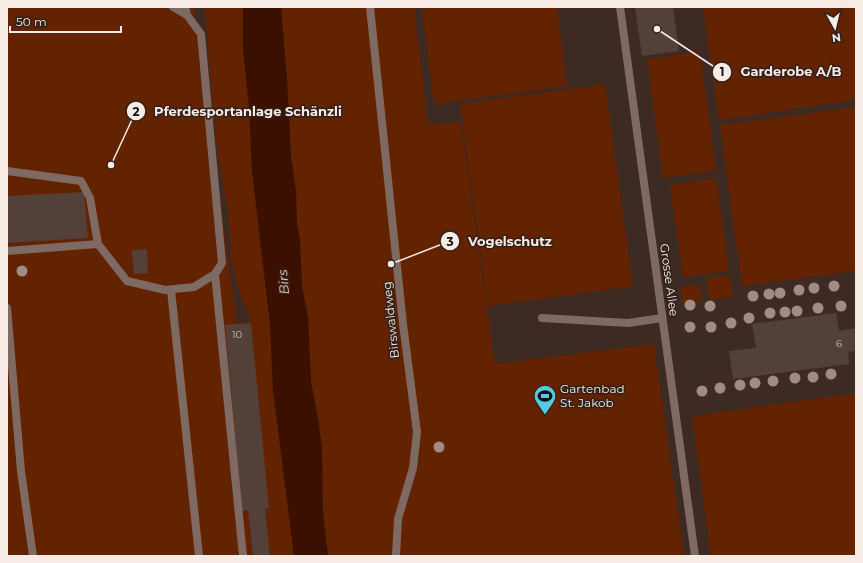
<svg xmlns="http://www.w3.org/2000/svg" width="863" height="563" viewBox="0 0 863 563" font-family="Montserrat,sans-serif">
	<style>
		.green { fill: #632200 }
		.water { fill: #3b1000 }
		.building { fill: #534139 }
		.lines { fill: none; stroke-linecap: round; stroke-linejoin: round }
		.lane { stroke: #7e6a62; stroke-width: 8 }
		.tree { fill: #a18c83 }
		.labels { text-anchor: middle; stroke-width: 3; stroke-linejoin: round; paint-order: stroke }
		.number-label { font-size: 10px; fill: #cec0bb }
		.street-label { font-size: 12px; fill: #f7ebe6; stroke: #31211a }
		.poi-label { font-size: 12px; fill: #f7ebe6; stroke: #31211a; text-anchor: start }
		.water-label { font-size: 13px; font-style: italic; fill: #f3c4b0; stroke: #31211a }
		.leader { fill: none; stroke: #f7ebe6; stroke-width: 1.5 }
		.callout-dot { fill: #f7ebe6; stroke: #31211a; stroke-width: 1.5 }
		.mark-label { font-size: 12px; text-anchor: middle; font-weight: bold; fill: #111 }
		.callout-label { font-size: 13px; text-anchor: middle; font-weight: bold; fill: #f7ebe6; stroke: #31211a; stroke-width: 3; stroke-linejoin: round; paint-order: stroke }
	</style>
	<rect width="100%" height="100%" fill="#3c2a23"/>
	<path class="green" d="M7 7H194L237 324 251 322 237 286 231 257 229 217 218 153 211 90 205 10 203 7H243V49L249 106 252 171 270 324 273 390 294 556H7Z
		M281 7H414L428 124 461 122 495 364 654 344 684 556H328L323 513 318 418 311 382 308 317 302 287 300 240 297 224 296 191 291 157 287 80Z
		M422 7H557L567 86 434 104Z
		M703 7H856V100L719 120Z
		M700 52 716 171 663 178 647 59Z
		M605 84 633 286 488 306 460 104Z
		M856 107V271L742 286 720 125Z
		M716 178 729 271 683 277 670 185Z
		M730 275 733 297 709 300 706 278Z
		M699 284 702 301 682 303 680 287Z
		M856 393V556H711L692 416Z"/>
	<path class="water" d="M243 7H281L287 80 291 157 296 191 297 224 300 240 302 287 308 317 311 382 318 418 322 448 323 513 328 556H294L273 390 270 324 252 171 249 106 243 49Z"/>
	<path class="building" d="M635 7H673L679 51 642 56Z
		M84 192 88 238 7 243V196Z
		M147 249 148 273 134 274 132 250Z
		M836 313 839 331 856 328V351L848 352 849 364 733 379 729 351 756 348 752 324Z
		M251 323 269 508 265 509 270 556H253L248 510 242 511 225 325Z"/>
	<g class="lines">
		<path class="lane" d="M173 7 187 15
			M370 7 403 324 417 432 413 468 398 519 396 556
			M620 7 695 556
			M7 171 81 181 90 198 98 244 127 281 165 290 194 287 215 274 222 263 201 34 187 15 185 7
			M7 251 98 244
			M215 274 243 556
			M171 290 199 556
			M7 308 21 471 33 556
			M542 318 628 323 662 318"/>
	</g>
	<g class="tree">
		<circle cx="22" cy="271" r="5.5"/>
		<circle cx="834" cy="286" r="5.5"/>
		<circle cx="814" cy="288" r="5.5"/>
		<circle cx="799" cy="290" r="5.5"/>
		<circle cx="780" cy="293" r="5.5"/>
		<circle cx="769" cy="294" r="5.5"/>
		<circle cx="753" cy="296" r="5.5"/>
		<circle cx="690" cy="305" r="5.5"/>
		<circle cx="710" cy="306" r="5.5"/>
		<circle cx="841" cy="306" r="5.5"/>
		<circle cx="818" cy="308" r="5.5"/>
		<circle cx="797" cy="311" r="5.5"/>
		<circle cx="785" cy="312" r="5.5"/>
		<circle cx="770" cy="313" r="5.5"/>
		<circle cx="749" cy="318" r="5.5"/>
		<circle cx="731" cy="323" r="5.5"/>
		<circle cx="690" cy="327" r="5.5"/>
		<circle cx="711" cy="327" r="5.5"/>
		<circle cx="831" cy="374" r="5.5"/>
		<circle cx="813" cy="377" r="5.5"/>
		<circle cx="795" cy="378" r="5.5"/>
		<circle cx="773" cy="381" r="5.5"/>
		<circle cx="755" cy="383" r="5.5"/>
		<circle cx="740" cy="385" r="5.5"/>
		<circle cx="720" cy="388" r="5.5"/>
		<circle cx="702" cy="391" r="5.5"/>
		<circle cx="439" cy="447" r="5.5"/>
	</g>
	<defs>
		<g id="stadium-pin" transform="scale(1.15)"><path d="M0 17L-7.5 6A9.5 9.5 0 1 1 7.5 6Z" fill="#55cae0" stroke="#31211a"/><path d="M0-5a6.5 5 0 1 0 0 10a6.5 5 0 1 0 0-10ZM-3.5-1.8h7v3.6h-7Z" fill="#111"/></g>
	</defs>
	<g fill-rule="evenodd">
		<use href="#stadium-pin" x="545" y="396"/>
	</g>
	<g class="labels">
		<g class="number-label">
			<text x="237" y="338">10</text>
			<text x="839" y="347">6</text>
		</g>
		<g class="street-label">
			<text transform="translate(669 280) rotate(82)" y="4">Grosse Allee</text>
			<text transform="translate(391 320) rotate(-96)" y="4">Birswaldweg</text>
		</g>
		<g class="poi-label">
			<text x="560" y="393">Gartenbad<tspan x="560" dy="14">St. Jakob</tspan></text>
		</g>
		<g class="water-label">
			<text transform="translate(283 282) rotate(-95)" y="5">Birs</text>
		</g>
	</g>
	<path class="leader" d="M657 29L722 72M111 165L136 111M391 264L450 241"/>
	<g class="callout-dot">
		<circle cx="657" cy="29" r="4"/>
		<circle cx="111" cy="165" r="4"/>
		<circle cx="391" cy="264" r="4"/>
		<circle cx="722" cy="72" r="10"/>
		<circle cx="136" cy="111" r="10"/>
		<circle cx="450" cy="241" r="10"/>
	</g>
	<g class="mark-label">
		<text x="722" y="76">1</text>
		<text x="136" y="116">2</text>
		<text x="450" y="246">3</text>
	</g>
	<g class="callout-label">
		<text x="791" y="76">Garderobe A/B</text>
		<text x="248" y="116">Pferdesportanlage Schänzli</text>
		<text x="510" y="246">Vogelschutz</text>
	</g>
	<rect width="863" height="563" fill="none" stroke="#f7ebe6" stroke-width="16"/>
	<g transform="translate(835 28) rotate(172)" stroke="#31211a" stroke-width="3" paint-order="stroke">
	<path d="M0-3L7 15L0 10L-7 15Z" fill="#f7ebe6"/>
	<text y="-6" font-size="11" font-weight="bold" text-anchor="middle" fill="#f7ebe6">N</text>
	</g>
	<path d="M10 26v6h111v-6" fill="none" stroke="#f7ebe6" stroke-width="2"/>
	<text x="16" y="26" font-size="12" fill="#f7ebe6" stroke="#31211a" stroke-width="3" paint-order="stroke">50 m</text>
</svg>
